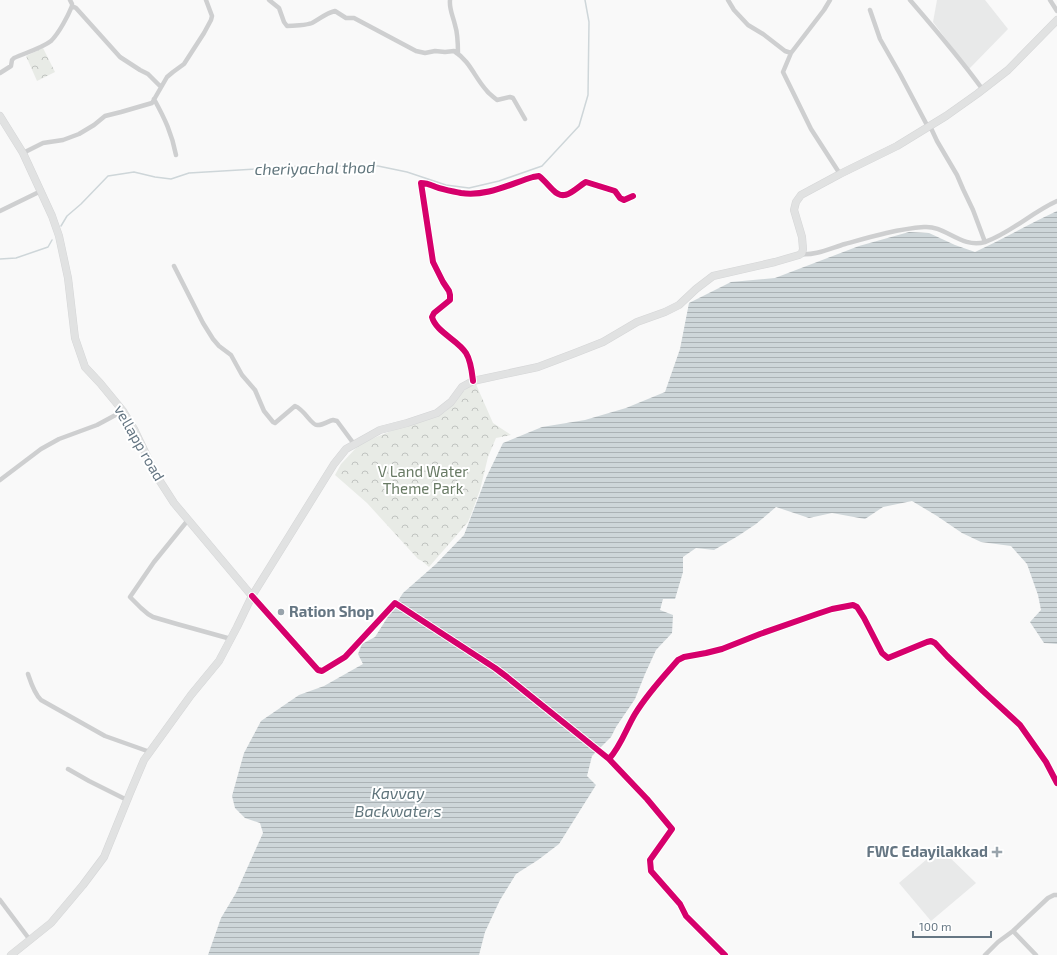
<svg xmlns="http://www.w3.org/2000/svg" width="1057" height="955" viewBox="0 0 1057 955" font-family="'Exo 2',sans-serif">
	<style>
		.built { fill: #e8e9e9 }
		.park { fill: url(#park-crowns) }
		.water { fill: url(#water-rules) }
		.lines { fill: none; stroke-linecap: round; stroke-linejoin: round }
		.stream { stroke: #ced6d9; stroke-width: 1.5 }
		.secondary-casing { stroke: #d5d6d7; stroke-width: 8 }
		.minor { stroke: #cecfd0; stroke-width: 4.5 }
		.tertiary { stroke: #cecfd0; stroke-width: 6 }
		.secondary { stroke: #e1e2e2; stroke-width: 7 }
		.cycleway-casing { stroke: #fff; stroke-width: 8 }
		.cycleway { stroke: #d6006c; stroke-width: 6 }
		.poi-dot { fill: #99a4ac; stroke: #fff; stroke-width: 1.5 }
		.labels { text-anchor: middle; stroke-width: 4; stroke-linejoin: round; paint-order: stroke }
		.street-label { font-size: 15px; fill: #657683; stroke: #fff }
		.park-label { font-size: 15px; fill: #687a64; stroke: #fff }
		.poi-label { font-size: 15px; font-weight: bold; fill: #657683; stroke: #fff; text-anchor: start }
		.water-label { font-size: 16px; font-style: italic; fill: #60757c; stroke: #fff }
	</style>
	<defs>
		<pattern id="park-crowns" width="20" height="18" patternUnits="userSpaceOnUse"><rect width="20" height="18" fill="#e8ebe6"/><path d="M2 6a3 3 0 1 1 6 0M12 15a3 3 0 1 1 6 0" fill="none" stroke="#c0c3c0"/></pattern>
		<pattern id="water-rules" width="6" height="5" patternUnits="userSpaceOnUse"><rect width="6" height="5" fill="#ced6d9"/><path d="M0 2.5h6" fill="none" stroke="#abb2b5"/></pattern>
	</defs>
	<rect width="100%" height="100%" fill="#f9f9f9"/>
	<path class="built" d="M937 0H985L1008 29 969 69 933 22Z
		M940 848 976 883 931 921 899 883Z"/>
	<path class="park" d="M43 48 55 72 37 81 26 56Z
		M475 382 493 423 511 435 496 438 488 457 480 490 472 512 468 522 429 567 422 561 418 559 367 503 335 475 341 464 356 448 364 442 396 429 427 420 445 412 461 393Z"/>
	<path class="water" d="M1057 211V644L1044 643 1030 622 1041 610 1038 595 1027 564 1011 546 981 542 962 533 937 516 912 501 883 507 865 519 832 513 809 518 776 507 756 524 738 536 714 550 696 548 683 557V572L675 599H663L660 610 673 615 672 633 656 650 645 674 635 699 616 727 611 737 592 756 587 776 596 785 559 844 538 860 516 874 500 900 485 932 479 955H208L221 918 236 893 263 833 260 823 245 818 235 808 232 796 244 753 261 721 299 695 324 686 363 664 358 654 362 644 375 637 403 593 436 564 464 535 486 478 503 443 542 427 585 420 626 408 665 392 680 349 689 303 731 282 775 278 859 246 909 232 929 233 955 245 975 252C1003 239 1029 224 1057 211Z"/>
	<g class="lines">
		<path class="stream" d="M61 226 67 216 81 204 108 176 134 172 155 177 171 179 189 173 303 166H378L407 172 446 185 469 188 499 181 542 166 579 126 588 95 589 22 585 0
			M0 259 16 258 48 247 52 240"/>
		<g class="secondary-casing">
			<path id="secondary" d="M0 116 23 153 52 216 59 236 68 278 75 338 85 367 100 383 123 411 134 429 156 475 174 503 252 596
				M11 955 51 923 83 885 104 857 130 793 144 760 191 695 219 661 237 627 252 596 334 464 346 449 380 430 407 423 437 413 451 402 462 387 473 381 538 367 575 353 603 342 637 322 665 312 679 305 696 289 713 276 775 262 799 255 802 253 803 249 802 237 794 210 796 202 801 195 840 174 897 146 946 116 977 94 1008 70 1057 20"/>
		</g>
		<path class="minor" d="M269 0 279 8 284 22 287 26C292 26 307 25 312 23 320 19 326 13 335 11L346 18H354L416 51 425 53 435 51 445 52 454 51C471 62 474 77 487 91 489 94 494 97 497 100L510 97 513 98 525 119
			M450 0C449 9 453 16 455 25 458 34 458 44 458 54
			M728 0 734 10 748 25 763 34 785 51 791 53 783 72 811 129 840 174
			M910 0C935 29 960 58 983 90
			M1050 0 1057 11
			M72 6 76 8 120 57 140 70 148 74 161 87
			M870 10 880 39 900 74 928 127
			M791 53 824 10 830 0
			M0 73 11 66 12 60 14 58C25 53 42 48 51 41 59 33 68 16 72 6V4L70 0
			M154 99C165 119 172 134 176 155
			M930 126 937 141 957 175 963 189 973 210 985 242C1011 233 1032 212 1057 201
			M23 153 43 143 63 140 79 134 94 125 105 116 121 112 152 103 167 77 173 72 184 64 204 33 211 20 212 16 206 0
			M0 211 41 191
			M800 254C815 256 831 248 845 244 870 237 897 229 924 227 945 225 961 249 985 242
			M174 266 203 323 213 339 219 346 231 355 242 375 255 390 264 411 273 422 275 423 295 406C305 410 311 425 317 425 322 426 328 421 333 420L337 421 354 444
			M473 381C472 372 471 361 466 353 458 340 436 332 432 317L434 313 450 300V295L449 291 443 282 433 262 421 183C427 183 431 185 436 187 444 190 452 191 461 193 486 197 510 184 533 177L539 176C544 180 548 185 553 190 565 203 575 188 586 182L615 191 620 198 624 200 633 196
			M0 480 41 449 59 439 97 425 123 411
			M188 520 154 562 130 597 141 608 148 614 153 617 177 624 231 639
			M28 674C31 683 34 693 41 700L105 736 150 752
			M609 759C621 746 626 729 635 714 647 694 663 677 678 660L684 657 706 653 722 649 760 634 817 614 832 609 853 605 857 607 864 618 882 653 888 658 927 642 931 641 935 643 947 656 983 691 1020 725 1046 762 1057 783
			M68 769 89 781 127 800
			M0 900 30 940
			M1013 931 1036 955
			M985 955 998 942 1013 931 1048 898 1054 895H1057"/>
		<path class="tertiary" d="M252 596 318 670 322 671 345 657 395 603 495 668 507 677 609 759 647 799 672 829 650 860 651 871 680 904 686 916 725 955"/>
		<use href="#secondary" class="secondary"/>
		<g class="cycleway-casing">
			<path id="cycleway" d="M473 381C472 372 471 361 466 353 458 340 436 332 432 317L434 313 450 300V295L449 291 443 282 433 262 421 183C427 183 431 185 436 187 444 190 452 191 461 193 486 197 510 184 533 177L539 176C544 180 548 185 553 190 565 203 575 188 586 182L615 191 620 198 624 200 633 196
				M252 596 318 670 322 671 345 657 395 603 495 668 507 677 609 759 647 799 672 829 650 860 651 871 680 904 686 916 725 955
				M609 759C621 746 626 729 635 714 647 694 663 677 678 660L684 657 706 653 722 649 760 634 817 614 832 609 853 605 857 607 864 618 882 653 888 658 927 642 931 641 935 643 947 656 983 691 1020 725 1046 762 1057 783"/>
		</g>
		<use href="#cycleway" class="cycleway"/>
	</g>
	<g class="poi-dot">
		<circle cx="281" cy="612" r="4"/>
		<path d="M995 846h4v4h4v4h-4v4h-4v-4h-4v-4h4z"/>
	</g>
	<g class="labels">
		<g class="street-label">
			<text transform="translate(139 443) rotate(60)" y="5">vellapp road</text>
		</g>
		<g class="park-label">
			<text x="423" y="477">V Land Water<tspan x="423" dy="17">Theme Park</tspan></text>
		</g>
		<g class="poi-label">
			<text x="289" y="617">Ration Shop</text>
			<text x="988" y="857" text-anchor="end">FWC Edayilakkad</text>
		</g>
		<g class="water-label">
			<text transform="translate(315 168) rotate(-1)" y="6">cheriyachal thod</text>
			<text x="398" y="799">Kavvay<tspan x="398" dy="18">Backwaters</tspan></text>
		</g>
	</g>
	<path d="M913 931v6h78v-6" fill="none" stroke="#657683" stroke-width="2"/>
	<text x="919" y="931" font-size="12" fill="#657683" stroke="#ffffff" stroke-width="3" paint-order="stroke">100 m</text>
</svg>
